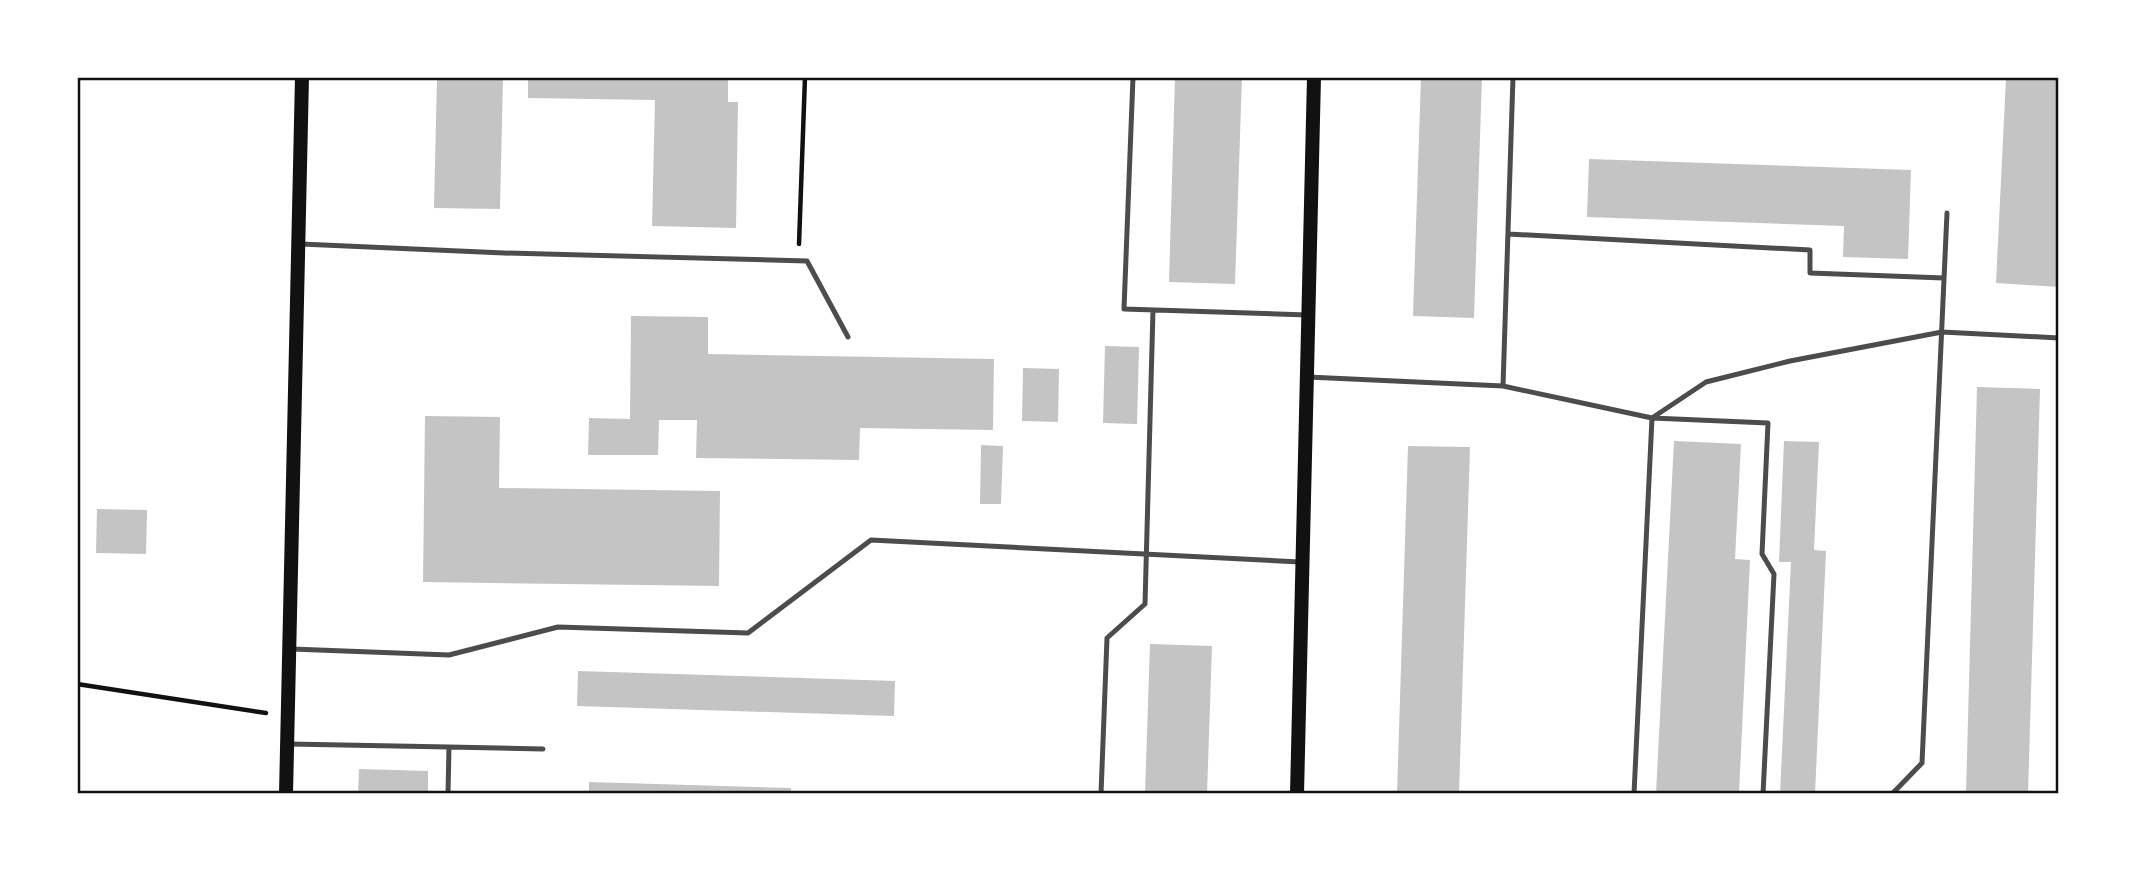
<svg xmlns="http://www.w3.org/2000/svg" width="2136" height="871" viewBox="0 0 2136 871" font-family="'Noto Serif',serif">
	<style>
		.building { fill: #c4c4c4 }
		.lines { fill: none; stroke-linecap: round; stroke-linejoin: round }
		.path { stroke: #111; stroke-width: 4.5 }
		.service { stroke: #4c4c4c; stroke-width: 5 }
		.secondary { stroke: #111; stroke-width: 14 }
		.neatline { fill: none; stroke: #111; stroke-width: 2.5 }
	</style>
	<rect width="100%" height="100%" fill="#fff"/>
	<path class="building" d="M437 77H503L500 209 434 208Z
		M528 77H728V102H738L736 228 652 226 655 100 528 98Z
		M1175 77H1242L1235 284 1169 282Z
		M1421 77H1482L1474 318 1413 316Z
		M1903 77H1924V80L1903 79Z
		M2006 78 2059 80V287L1996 283Z
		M1589 159 1911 170 1908 259 1843 257 1844 226 1587 217Z
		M631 316 708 317V354L994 359 993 430 860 428 859 460 696 458 697 420H659L658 455H588L589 418 630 419Z
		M1105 346 1139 347 1137 424 1103 423Z
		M1023 368 1059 369 1058 422 1022 421Z
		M1977 387 2040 389 2028 794H1966Z
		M425 416 500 417 499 488 720 491 719 586 423 582Z
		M1674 441 1741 444 1735 559 1750 560 1739 794H1656Z
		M1784 441 1819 442 1814 550 1826 551 1815 794H1780L1791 562H1779Z
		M981 445 1003 446 1001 504H980Z
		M1408 446 1470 447 1459 794H1397Z
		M97 509 147 510 146 554 96 553Z
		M1150 644 1212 646 1207 794H1145Z
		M578 671 895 681 894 716 577 706Z
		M359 769 428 771V794H358Z
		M589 782 791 788V794H589Z"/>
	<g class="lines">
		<path class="path" d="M799 244 805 77
			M77 684 266 713"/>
		<path class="service" d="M1133 77 1124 309 1308 315
			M1508 234 1810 250V273L1944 278
			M301 244 504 253 807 261 848 337
			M1308 377 1503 386 1652 418 1706 382 1790 361 1942 332 2059 338
			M1503 386 1513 77
			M292 649 449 655 558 627 748 633 871 540 1300 562
			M289 744 449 747 448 794
			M449 747 543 749
			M1101 794 1107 638 1145 604 1153 310
			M1634 794 1652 418 1768 423 1762 554 1774 574 1763 794
			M1892 794 1922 763 1947 213"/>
		<path class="secondary" d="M286 794 302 77
			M1297 794 1314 77"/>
	</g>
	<rect width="2136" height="871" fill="none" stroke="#ffffff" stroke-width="158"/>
	<rect x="79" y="79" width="1978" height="713" class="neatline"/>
</svg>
